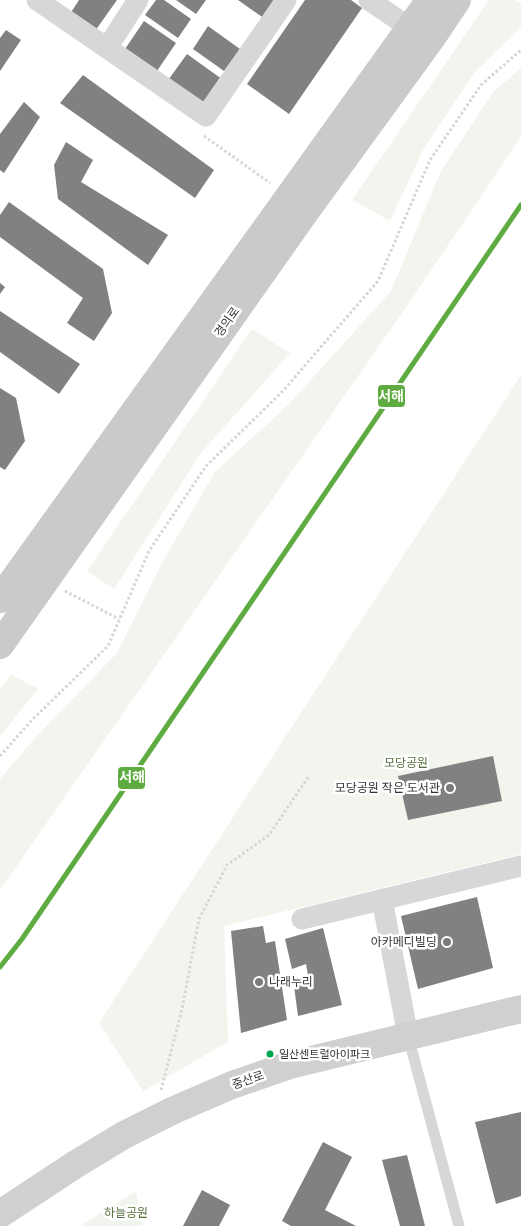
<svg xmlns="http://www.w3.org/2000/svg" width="521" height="1226" viewBox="0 0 521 1226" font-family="Rubik,'Noto Sans KR',sans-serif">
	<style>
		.green { fill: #f1f5ed }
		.building { fill: #818181 }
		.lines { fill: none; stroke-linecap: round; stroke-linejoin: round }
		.path { stroke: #d6d6d6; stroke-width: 3; stroke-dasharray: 2.5 2.5; stroke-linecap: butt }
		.lane { stroke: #d7d7d7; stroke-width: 11 }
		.street { stroke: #d7d7d7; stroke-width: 21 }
		.secondary { stroke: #d0d0d0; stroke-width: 28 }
		.primary { stroke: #cacaca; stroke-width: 28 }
		.rail-1-casing { stroke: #fff; stroke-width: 9 }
		.rail-1 { stroke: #5eac41; stroke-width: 5 }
		.poi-dot { fill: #7a7a7a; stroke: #fff; stroke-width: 2 }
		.bus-dot { fill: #00a651; stroke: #fff; stroke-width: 2 }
		.labels { text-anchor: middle; stroke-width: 5; stroke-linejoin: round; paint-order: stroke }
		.bus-label { font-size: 11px; fill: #333; stroke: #fff; text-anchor: start }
		.street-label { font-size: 12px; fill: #333; stroke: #fff }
		.park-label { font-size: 12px; fill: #56703f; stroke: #fff }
		.poi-label { font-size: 12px; fill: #333; stroke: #fff; text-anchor: end }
		.line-badge { stroke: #fff; stroke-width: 2 }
		.badge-label { font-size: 14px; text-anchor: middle; font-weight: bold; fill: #fff }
	</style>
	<rect width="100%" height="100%" fill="#fff"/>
	<path class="green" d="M489 0H515L521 4V27L475 72 424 148 390 221 352 200Z
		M521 68V137L411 300 0 890V779L34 739 117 653 163 561 215 472 289 404 391 291 441 171 493 92Z
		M252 329 290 353 201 453 114 589 87 571Z
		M521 375V854L224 926 228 1042 143 1091 99 1023Z
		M11 674 38 689 0 736V689Z
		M136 1191 143 1226H80Z"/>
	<path class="building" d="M79 0H117L95 31 70 14Z
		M156 0H164L191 19 178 38 145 15Z
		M176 0H206L196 14Z
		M238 0H279L265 19Z
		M305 0H351L362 8 289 114 247 84Z
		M144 21 176 43 157 71 125 49Z
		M208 26 240 49 224 71 193 49Z
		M6 30 21 40 0 71V38Z
		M187 54 226 82 214 99 193 103 166 83Z
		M83 75 214 170 195 198 60 103Z
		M24 102 40 117 4 173 0 170V134Z
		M66 142 93 160 81 182 168 235 148 265 58 199 54 165Z
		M9 202 103 269 112 313 94 341 67 323 83 298 0 237V215Z
		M0 283 5 287 0 294Z
		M0 311 80 364 59 394 0 352Z
		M0 388 16 398 25 441 5 470 0 467Z
		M493 756 502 801 408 820 398 776Z
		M477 897 493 968 418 989 401 916Z
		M263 926 266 943 275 941 287 1020 241 1033 231 931Z
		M323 928 342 1005 298 1016 294 986 309 981 306 964 292 969 285 939Z
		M521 1112V1196L496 1204 475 1122Z
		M323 1142 352 1157 325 1210 356 1226H291L282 1221Z
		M407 1155 425 1226H400L382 1160Z
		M202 1190 230 1205 219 1226H183Z"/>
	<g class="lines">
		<path class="path" d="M204 136 270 183
			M65 591 119 619
			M0 756 32 720 108 646 149 551 206 466 282 392 378 281 430 160 481 85 521 50
			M161 1090 182 1009 199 919 227 865 269 835 309 776"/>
		<path class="lane" d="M408 1036 459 1226"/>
		<path class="street" d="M37 0 206 116 286 0
			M369 0 410 28
			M107 48 138 0
			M382 899 408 1036
			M302 919 521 866"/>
		<path class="secondary" d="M0 1214 76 1164 124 1135 174 1110 232 1085 290 1065 521 1009"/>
		<path class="primary" d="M0 599 430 0
			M0 645 303 215 433 36 457 0"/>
		<g class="rail-1-casing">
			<path id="rail-1" d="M0 967 22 939 521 205"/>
		</g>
		<use href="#rail-1" class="rail-1"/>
	</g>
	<g class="poi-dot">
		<circle cx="450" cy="788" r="5"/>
		<circle cx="447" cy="942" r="5"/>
		<circle cx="259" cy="982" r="5"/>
	</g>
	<circle class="bus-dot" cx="270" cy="1054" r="4.5"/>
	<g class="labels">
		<g class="bus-label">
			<text x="279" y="1058">일산센트럴아이파크</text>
		</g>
		<g class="street-label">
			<text transform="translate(227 322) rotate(-55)" y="4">경의로</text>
			<text transform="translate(248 1080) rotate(-19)" y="4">중산로</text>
		</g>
		<g class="park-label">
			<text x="406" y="767">모당공원</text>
			<text x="126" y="1217">하늘공원</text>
		</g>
		<g class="poi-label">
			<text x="440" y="792">모당공원 작은 도서관</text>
			<text x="437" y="946">아카메디빌딩</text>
			<text x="269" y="986" text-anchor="start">나래누리</text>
		</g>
	</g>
	<g class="line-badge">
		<rect x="377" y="384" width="29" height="24" rx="5" fill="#5eac41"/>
		<rect x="117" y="766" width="29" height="24" rx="5" fill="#5eac41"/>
	</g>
	<g class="badge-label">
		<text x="391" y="401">서해</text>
		<text x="132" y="782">서해</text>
	</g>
</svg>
